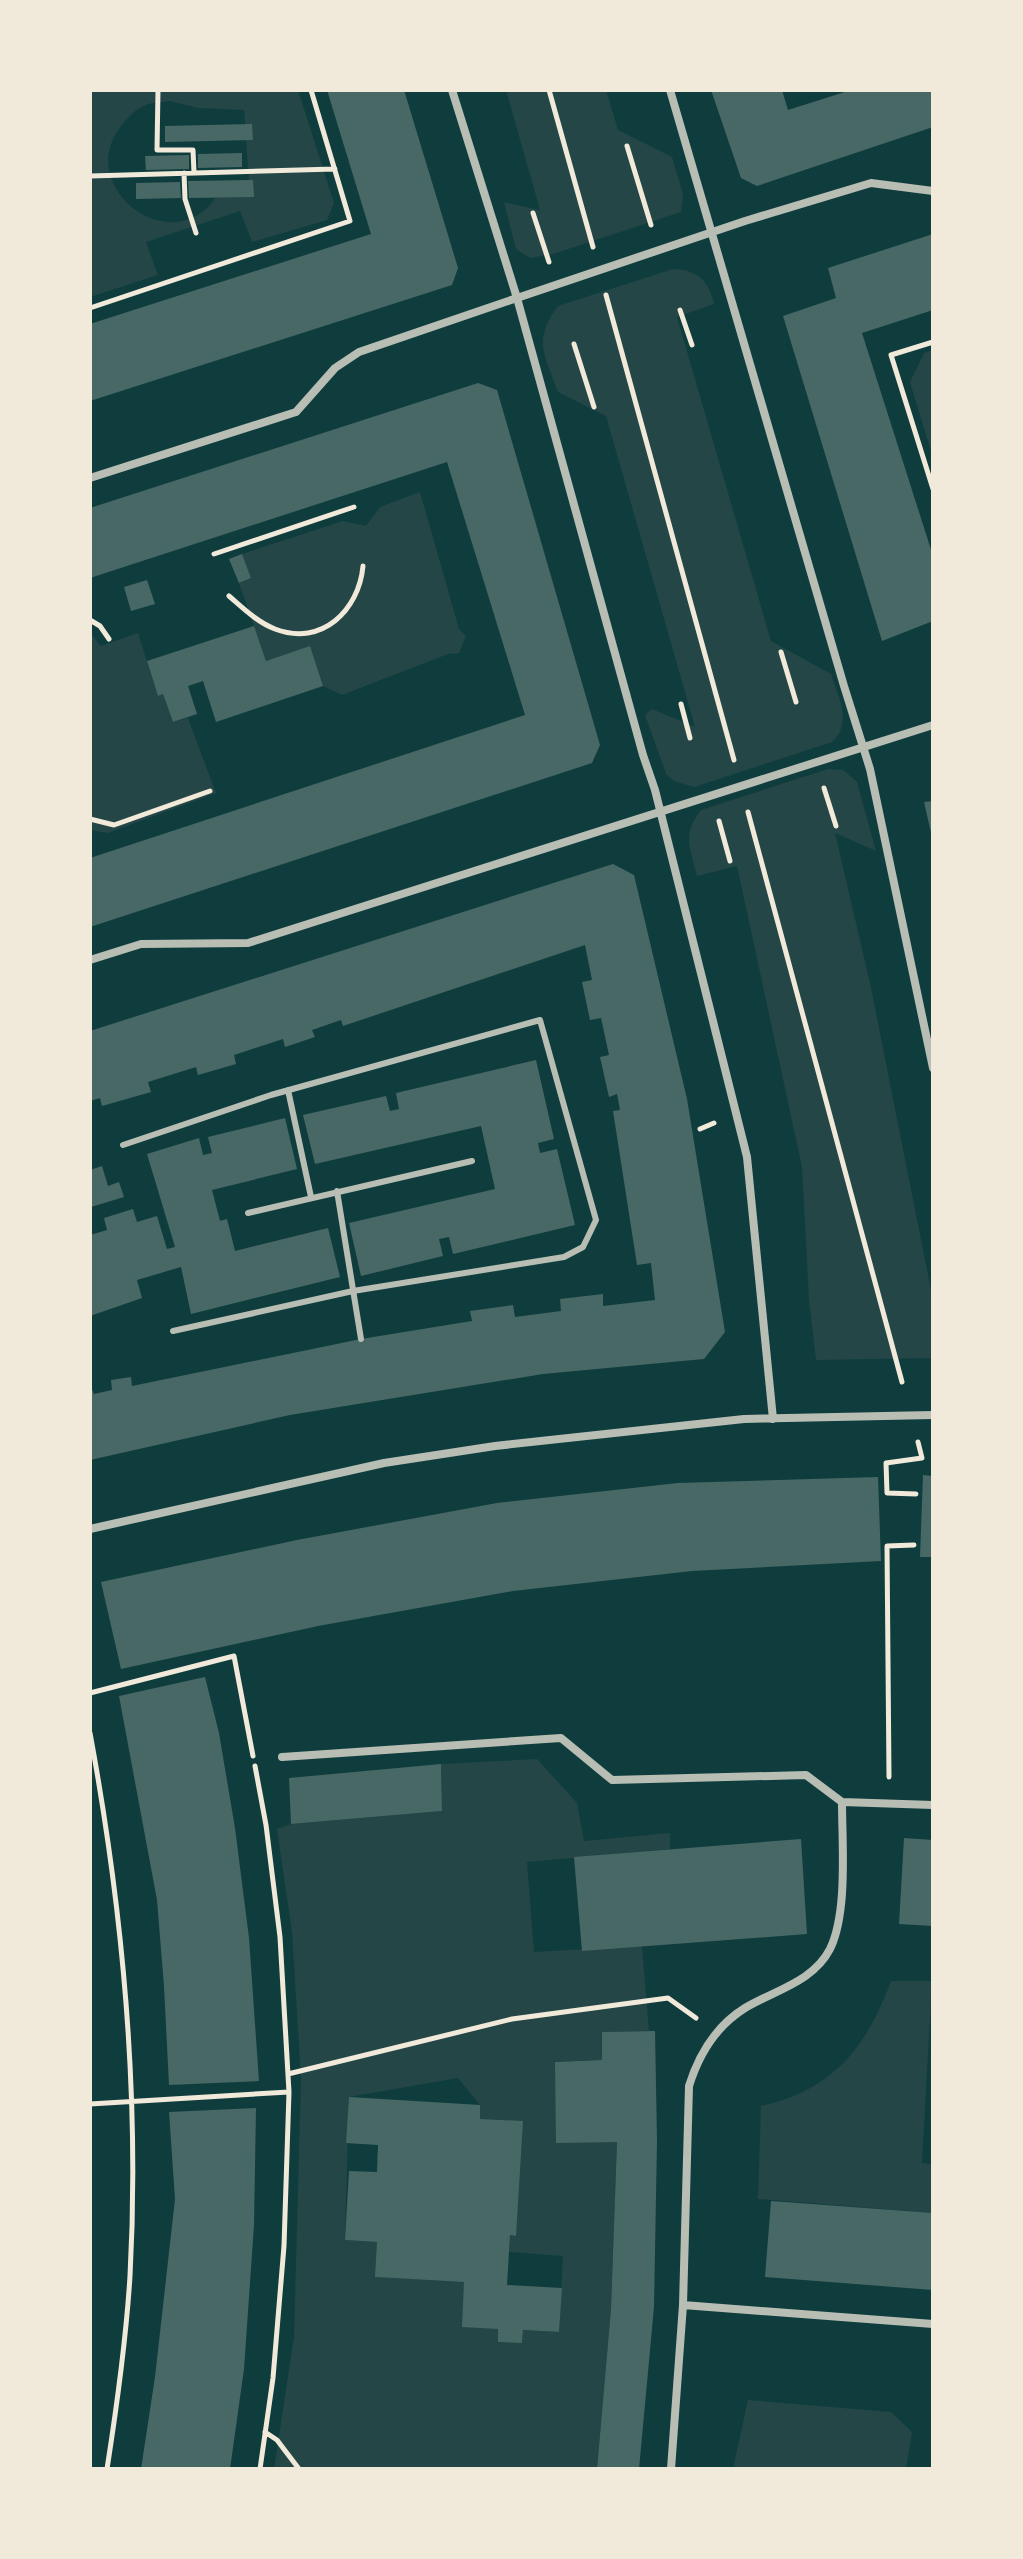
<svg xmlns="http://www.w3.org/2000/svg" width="1023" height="2559" viewBox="0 0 1023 2559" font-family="Montserrat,sans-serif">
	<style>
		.green { fill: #244646; fill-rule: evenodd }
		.building { fill: #486865 }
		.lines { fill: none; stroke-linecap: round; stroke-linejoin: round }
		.path { stroke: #f1e9da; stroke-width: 5 }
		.service { stroke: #b8beb3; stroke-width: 6 }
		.minor { stroke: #b8beb3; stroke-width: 8 }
	</style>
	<rect width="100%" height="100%" fill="#0f3d3e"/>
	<path class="green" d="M90 90H298L334 203 327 220 252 242 240 211 146 242 158 275 90 297ZM170 101 198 108 244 110 249 181 225 184C220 190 216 198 211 204 163 257 74 183 122 125 129 116 136 109 146 105 153 102 163 102 170 101Z
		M506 90H606L618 130 672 157 683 194 681 212 553 254 530 258 516 249 504 202 540 210Z
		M673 269C697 270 709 280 714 304L677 317 771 641 831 674C838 697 853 722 832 742L694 787 674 781 666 774 645 715 652 709 695 727 606 416 558 392C545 355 532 341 558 306Z
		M933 350V458L910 382 924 353Z
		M420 492 459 629 466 636 459 653 448 654 342 695 323 686 310 647 266 661 239 583 251 578 242 554 343 521 366 526 380 507Z
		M90 633 101 646 138 633 158 696 163 694 173 722 188 718 216 793 108 833 90 830Z
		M828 769 843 770 857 782 876 851 835 833 870 983 931 1290 933 1358 816 1360 809 1300 802 1167 737 866 697 876C690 848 682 834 701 810Z
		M537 1759 577 1803 584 1841 670 1833V1849L527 1862 534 1952 642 1946 649 2031 602 2032V2060L555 2062 617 2142 611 2309 597 2469H274L294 2337 301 2078 292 1932 277 1829 291 1824 442 1811 441 1764ZM458 2078 480 2105V2119L515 2236 510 2235 509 2252 563 2256 559 2332 523 2330 522 2343 498 2342V2329L464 2282 376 2277 377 2242 345 2240 349 2097Z
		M891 1981H932L922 2163 933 2164V2213L758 2199 761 2106C833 2090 866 2048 891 1981Z
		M748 2400 891 2412 912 2432 906 2469H733Z"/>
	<path class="building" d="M327 90H404L458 268 452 285 90 401V324L371 234Z
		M711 90H782L788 110 851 90H933V127L757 186 741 178Z
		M252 124 253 140 165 142V126Z
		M242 153V167L198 168V154Z
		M189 155V169L146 170 145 156Z
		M253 180 254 197 189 198 188 181Z
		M180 182 181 198 136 199V183Z
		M933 234V310L862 333 933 556V621L882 641 783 316 836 298 828 268Z
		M478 383 497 390 600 745 592 763 90 927V858L525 715 447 462 90 578V508Z
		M242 554 251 578 239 583 229 559Z
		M147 580 155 604 131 611 124 587Z
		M254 626 266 661 310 646 323 686 216 722 203 681 188 686 197 714 173 722 163 694 158 696 147 661Z
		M933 801V837H932L924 802Z
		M613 864 634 875 687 1099 725 1332 704 1359 543 1374 290 1415 90 1460V1384L94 1394 112 1390 111 1380 131 1377 132 1386 361 1339 472 1321 470 1311 513 1305 515 1317 561 1311 560 1299 603 1294V1306L655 1300 651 1263 637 1265 613 1111 620 1110 617 1094 609 1097 600 1057 609 1055 601 1018 590 1020 582 982 592 980 585 945 343 1026 341 1020 312 1030 315 1037 285 1047 283 1039 234 1055 236 1064 198 1075 196 1067 148 1082 151 1092 102 1106 100 1098 90 1101V1031Z
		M536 1060 554 1139 538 1143 540 1153 557 1149 575 1225 453 1254 449 1237 439 1239 443 1256 361 1276 349 1223 495 1189 481 1126 315 1164 303 1115 386 1096 390 1111 399 1109 396 1093Z
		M285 1118 297 1169 212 1190 220 1221 227 1219 235 1251 328 1228 340 1277 191 1314 181 1267 137 1280 142 1298 90 1316V1235L107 1230 104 1218 133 1209 137 1222 157 1216 167 1249 175 1247 147 1154 199 1138 203 1155 212 1153 208 1137Z
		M102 1166 108 1186 119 1182 124 1197 91 1207 90 1170Z
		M923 1475 933 1476V1557H920Z
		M878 1477 881 1561 692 1571 513 1591 318 1626 121 1669 101 1582 297 1540 497 1503 678 1483Z
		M205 1677 219 1733 235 1828 249 1938 259 2081 169 2085 164 1986 157 1900 119 1696Z
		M441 1764 442 1811 291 1824 289 1778Z
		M904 1838 933 1840V1926L899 1924Z
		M801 1839 807 1934 582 1951 574 1857Z
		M655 2031 657 2141 654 2307 639 2469H597L611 2309 617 2142 556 2143 555 2062 602 2060V2032Z
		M349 2097 480 2105V2119L523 2121 516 2236 510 2235 507 2285 562 2288 559 2332 523 2330 522 2343 498 2342V2329L462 2327 464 2282 375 2277 377 2242 345 2240 349 2171 377 2172 378 2145 346 2143Z
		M256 2108 254 2225 244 2369 230 2469H141L155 2377 175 2199 169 2112Z
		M771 2201 933 2213V2290L765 2277Z"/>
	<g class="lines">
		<path class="path" d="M158 90 157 150H193L194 173
			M549 90 593 247
			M627 146 651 225
			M184 173 185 199 196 233
			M90 176 335 169
			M533 213 549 262
			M606 295 734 760
			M90 308 350 221 311 90
			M680 310 692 345
			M933 342 891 355 933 489
			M574 344 594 407
			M214 554 354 507
			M229 596C243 608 257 622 275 629 322 647 359 610 363 566
			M90 620 100 626 109 639
			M781 652 796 702
			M681 704 690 738
			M824 788 836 826
			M748 812 902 1382
			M90 819 114 825 210 791
			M719 821 730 861
			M700 1129 714 1123
			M916 1494 887 1493 886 1463 922 1458 918 1442
			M90 1693 234 1656 253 1756
			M90 1733C123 1912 140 2094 130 2276 126 2341 117 2405 107 2469
			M255 1766 266 1825 280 1937 289 2092 284 2246 273 2378 260 2469
			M889 1777 887 1546 914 1545
			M288 2074 512 2019 668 1998 696 2018
			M90 2104 289 2092
			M265 2432 277 2440 299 2469"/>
		<path class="service" d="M288 1090 311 1197
			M123 1145 271 1095 540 1020 596 1220 583 1247 564 1257 353 1291 173 1331
			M337 1191 361 1339
			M248 1213 472 1161"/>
		<path class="minor" d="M452 90 517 298 643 755 655 790 736 1113 747 1157 773 1419
			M670 90 844 686 870 769 933 1068
			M90 478 296 412 335 368 359 352 517 298 745 221 871 183 933 191
			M90 960 141 944 248 943 933 725
			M90 1529 384 1463 495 1446 744 1419 933 1415
			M282 1757 561 1738 612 1780 806 1775 842 1802
			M842 1802 933 1805
			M683 2305 933 2324
			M671 2469 683 2305 689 2086C699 2054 716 2026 745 2008 775 1990 813 1982 830 1949 848 1912 842 1844 842 1802"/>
	</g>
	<rect width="1023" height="2559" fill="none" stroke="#f1e9da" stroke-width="184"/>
</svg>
